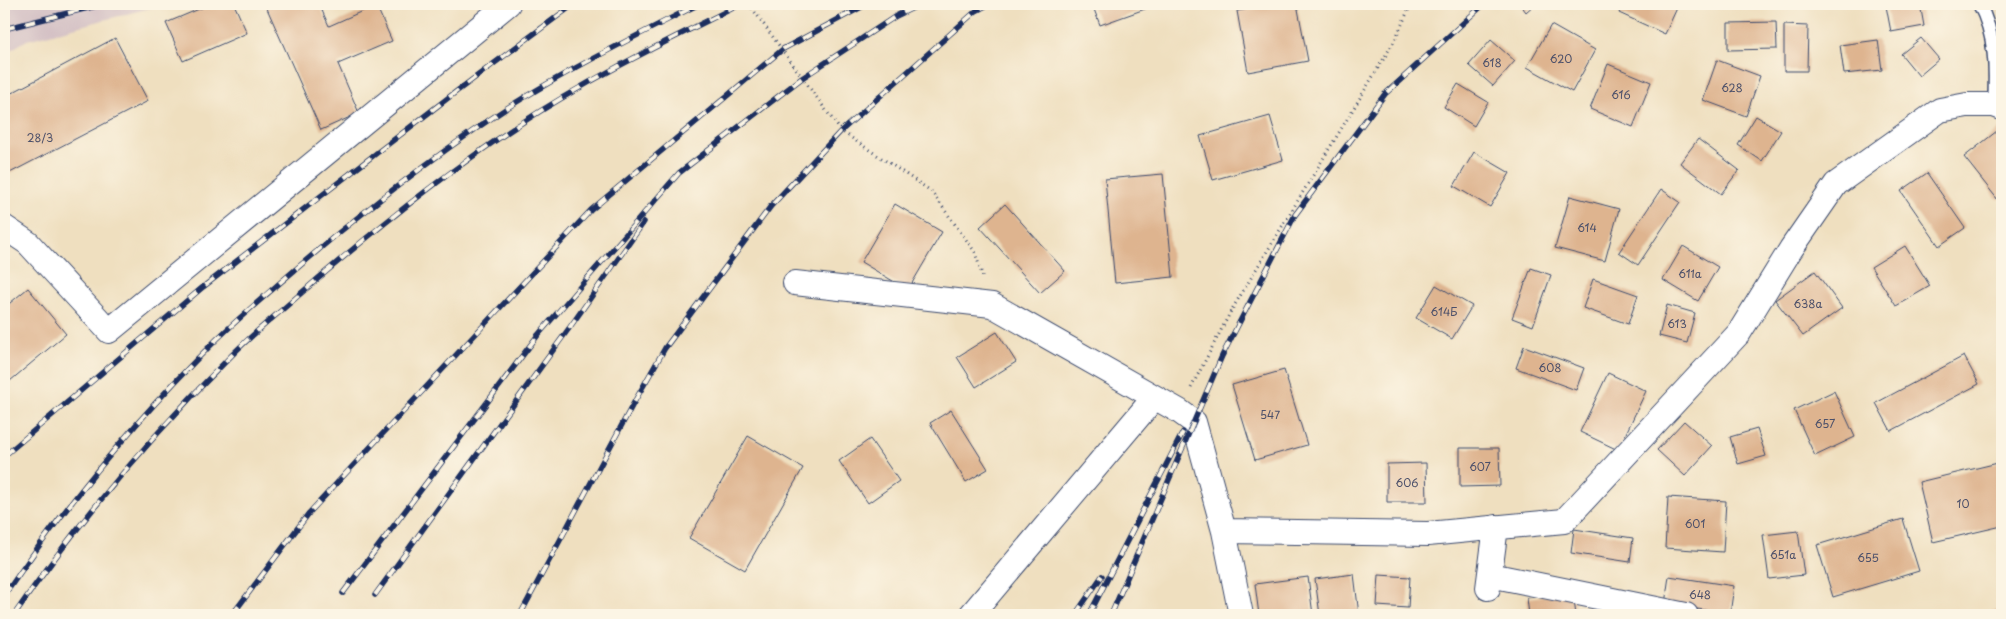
<svg xmlns="http://www.w3.org/2000/svg" width="2006" height="619" viewBox="0 0 2006 619" font-family="'Playpen Sans',sans-serif">
	<style>
		.industrial { fill: #d2bec3 }
		.building { fill: #deb48f }
		.lines { fill: none; stroke-linecap: round; stroke-linejoin: round }
		.service-casing { stroke: #3b496d; stroke-width: 15 }
		.minor-casing { stroke: #3b496d; stroke-width: 26 }
		.path { stroke: #3b496d; stroke-width: 3; stroke-dasharray: 1 4; stroke-linecap: butt }
		.service { stroke: #fff; stroke-width: 12 }
		.minor { stroke: #fff; stroke-width: 24 }
		.rail-casing { stroke: #1b2f5e; stroke-width: 5.5 }
		.rail { stroke: #fcf5e5; stroke-width: 4; stroke-dasharray: 11; stroke-linecap: butt }
		.labels { text-anchor: middle; stroke-width: 4; stroke-linejoin: round; paint-order: stroke }
		.number-label { font-size: 11px; fill: #4c506a }
	</style>
	<rect width="100%" height="100%" fill="#fcf5e5"/>
	<filter id="ink" filterUnits="userSpaceOnUse"><feTurbulence type="fractalNoise" baseFrequency=".02" numOctaves="2"/><feDisplacementMap in="SourceGraphic" scale="10" xChannelSelector="R" yChannelSelector="G"/><feConvolveMatrix kernelMatrix="1 2 1 2 8 2 1 2 1" color-interpolation-filters="sRGB"/></filter>
	<filter id="wash" filterUnits="userSpaceOnUse"><feTurbulence type="fractalNoise" baseFrequency=".0096" numOctaves="4" result="noise"/><feDisplacementMap in="SourceGraphic" scale="20" xChannelSelector="R" yChannelSelector="G"/><feGaussianBlur stdDeviation="1.12" result="paint"/><feColorMatrix in="noise" values="0 0 0 0 0 0 0 0 0 0 0 0 0 0 0 0 0 1.4 0 .05"/><feComposite in="paint" operator="in"/></filter>
	<g filter="url(#wash)">
		<rect width="100%" height="100%" fill="#efdfbf"/>
		<path class="industrial" d="M4 4H165L27 40 4 54Z"/>
		<g id="blocks">
			<path class="building" d="M211 4H234L247 33 183 61 166 23Z
				M265 4H319L329 26 376 5 392 41 338 64 359 113 321 130Z
				M1092 4H1159L1100 25Z
				M1279 4H1297L1308 61 1248 72 1237 11Z
				M1520 4H1535L1526 12Z
				M1623 4H1668L1677 8 1665 34 1619 13Z
				M1897 4H1920L1924 26 1891 32 1886 6Z
				M1776 22 1777 49 1728 50V23Z
				M1551 25 1595 50 1572 92 1527 67Z
				M1784 25 1808 26 1807 71H1784Z
				M115 38 148 101 4 176V97Z
				M1921 38 1939 59 1919 76 1901 54Z
				M1491 40 1515 61 1493 86 1469 65Z
				M1878 40 1882 70 1844 74 1840 45Z
				M1717 60 1760 76 1746 116 1703 100Z
				M1608 64 1651 82 1633 127 1590 109Z
				M1458 84 1488 102 1474 126 1444 107Z
				M1270 116 1283 160 1213 180 1200 136Z
				M1756 116 1781 131 1762 161 1738 145Z
				M2002 127V197L1998 200 1964 157Z
				M1698 139 1739 170 1721 194 1680 163Z
				M1474 152 1510 173 1490 207 1454 186Z
				M1927 173 1965 228 1939 246 1901 191Z
				M1163 174 1173 277 1115 283 1105 179Z
				M1661 189 1680 202 1638 265 1619 252Z
				M1570 196 1619 209 1605 261 1555 248Z
				M895 204 942 232 908 290 861 262Z
				M1005 204 1065 271 1040 293 980 227Z
				M1683 246 1718 267 1698 301 1663 280Z
				M1905 246 1930 286 1896 306 1871 267Z
				M1531 268 1551 275 1533 326 1512 318Z
				M1815 271 1842 308 1803 336 1775 300Z
				M1593 279 1638 295 1628 324 1583 308Z
				M1436 285 1472 306 1452 339 1416 318Z
				M28 288 66 334 4 386V308Z
				M1667 305 1695 313 1687 343 1659 336Z
				M997 332 1016 362 976 387 957 357Z
				M1524 346 1584 368 1576 390 1516 368Z
				M1964 356 1979 384 1891 431 1876 403Z
				M1284 370 1307 445 1255 460 1232 385Z
				M1608 373 1646 391 1618 450 1580 432Z
				M1834 391 1855 437 1815 456 1794 410Z
				M951 410 988 469 966 482 930 423Z
				M1684 421 1712 446 1685 476 1657 450Z
				M1757 429 1766 456 1738 464 1730 437Z
				M748 436 803 468 745 570 689 538Z
				M870 439 899 481 868 503 839 461Z
				M1460 448H1499L1500 486 1460 487Z
				M2002 462V526L1933 542 1919 482Z
				M1426 463 1427 502H1387V464Z
				M1668 497 1726 501 1723 552 1665 548Z
				M1903 519 1919 571 1833 597 1817 545Z
				M1574 529 1633 538 1630 562 1571 553Z
				M1798 531 1804 575 1769 579 1763 535Z
				M1354 574 1359 615H1320L1315 579Z
				M1379 575 1410 577 1408 608 1377 606Z
				M1669 576 1734 586 1730 614 1665 604Z
				M1308 577 1313 615H1259L1255 584Z
				M1573 593 1576 615H1529L1527 598Z
				M2002 609V615H1979V614Z"/>
		</g>
	</g>
	<g filter="url(#ink)">
		<use href="#blocks" fill-opacity="0" stroke="#3b496d" stroke-width="1"/>
		<g class="lines">
			<g class="service-casing">
				<path id="service" d="M1979 4C1996 35 1996 71 1994 105"/>
			</g>
			<g class="minor-casing">
				<path id="minor" d="M4 227 28 243 109 331 508 4
					M795 283 992 305 1179 411 1194 422 1224 531 1241 615
					M1224 531 1428 534 1564 521 1739 333 1791 249 1836 184 1940 110 1967 105H1994L2002 108
					M1490 575 1686 615
					M1488 588 1496 527
					M971 615 1154 398"/>
			</g>
			<path class="path" d="M749 4 841 131 931 191 975 252 983 278
				M1191 388 1231 311 1395 40 1411 4"/>
			<use href="#service" class="service"/>
			<use href="#minor" class="minor"/>
			<g class="rail-casing">
				<path id="rail" d="M4 29 104 4
					M4 456 203 287 457 91 574 4
					M343 593 538 335 679 173 802 78 896 16 921 4
					M375 595 570 327 644 222
					M4 596C66 504 138 417 217 339 255 303 296 269 336 235 391 190 447 147 507 108 569 69 634 37 699 4
					M14 615C78 522 151 436 231 356 252 334 277 315 299 295 369 234 440 177 517 126 588 79 665 42 741 4
					M232 615 309 513 591 210 783 49 867 4
					M520 615 632 406 665 348 771 206 841 131 976 11 989 4
					M1075 615 1102 576
					M1089 615 1183 432
					M1111 615 1222 356 1295 215 1385 94 1484 4"/>
			</g>
			<use href="#rail" class="rail"/>
		</g>
	</g>
	<g class="labels">
		<g class="number-label">
			<text x="1561" y="63">620</text>
			<text x="1492" y="67">618</text>
			<text x="1732" y="92">628</text>
			<text x="1621" y="99">616</text>
			<text x="40" y="142">28/3</text>
			<text x="1587" y="232">614</text>
			<text x="1690" y="278">611а</text>
			<text x="1808" y="308">638а</text>
			<text x="1444" y="316">614Б</text>
			<text x="1677" y="328">613</text>
			<text x="1550" y="372">608</text>
			<text x="1270" y="419">547</text>
			<text x="1825" y="428">657</text>
			<text x="1480" y="471">607</text>
			<text x="1407" y="487">606</text>
			<text x="1963" y="508">10</text>
			<text x="1695" y="528">601</text>
			<text x="1783" y="559">651а</text>
			<text x="1868" y="562">655</text>
			<text x="1700" y="599">648</text>
		</g>
	</g>
	<rect width="2006" height="619" fill="none" stroke="#fcf5e5" stroke-width="20"/>
</svg>
